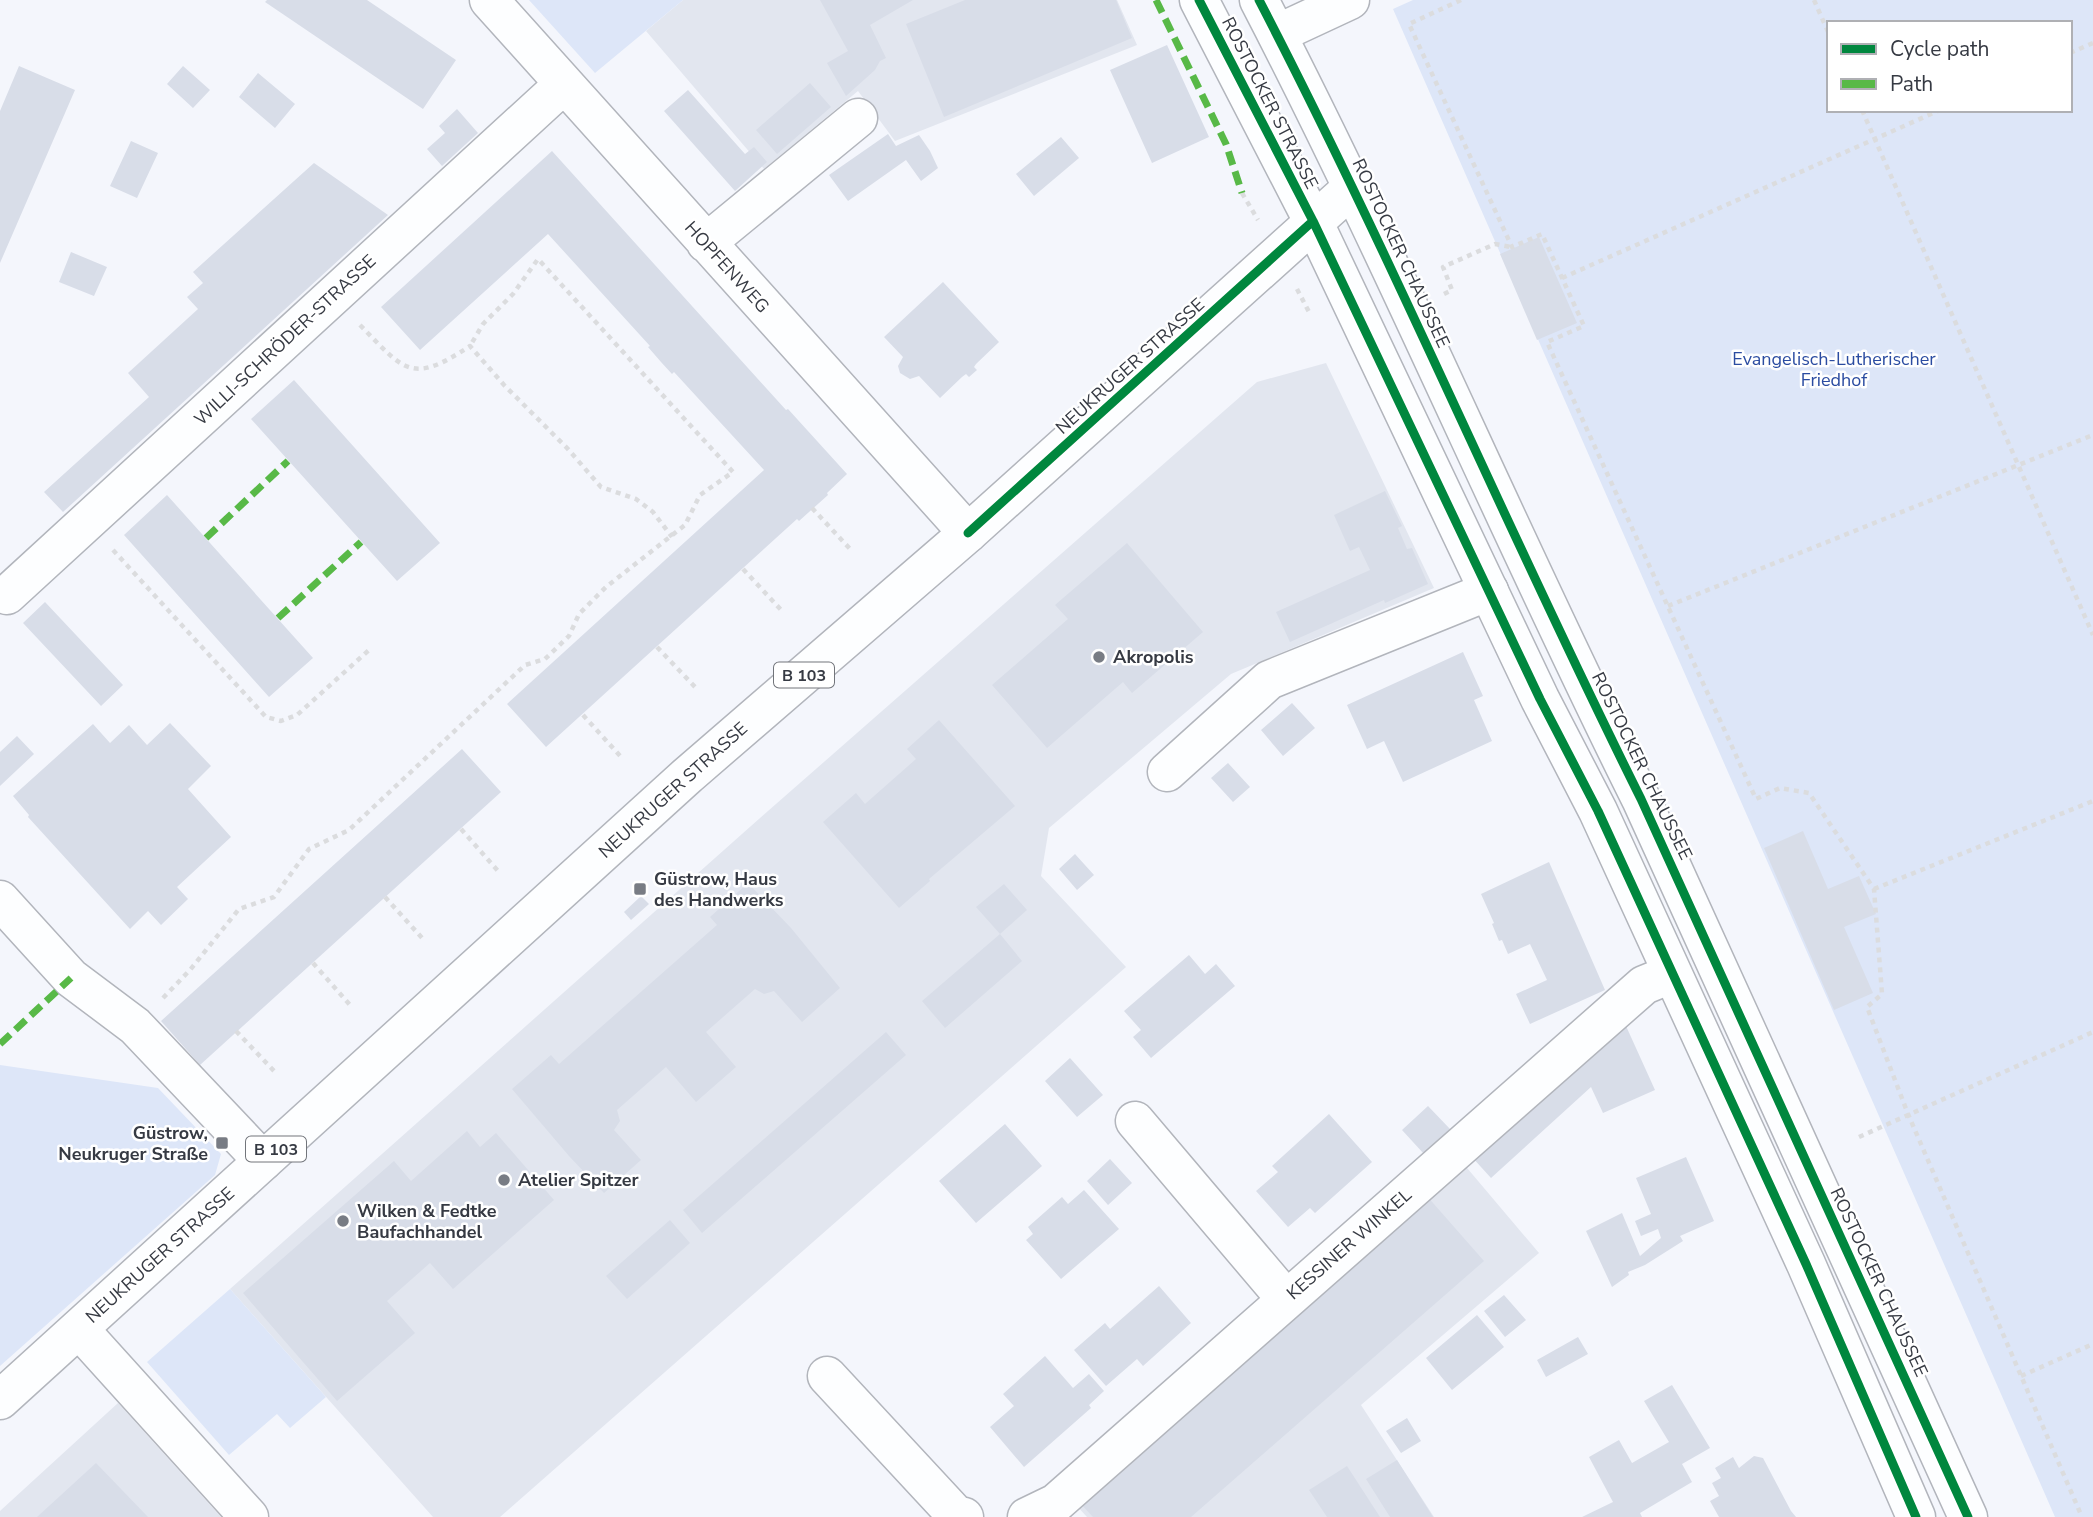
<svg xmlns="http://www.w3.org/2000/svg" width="2093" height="1517" viewBox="0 0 2093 1517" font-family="'Nunito Sans',sans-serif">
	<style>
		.built { fill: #e2e6ef }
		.green { fill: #dde6f8; fill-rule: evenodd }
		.building { fill: #d8dde8 }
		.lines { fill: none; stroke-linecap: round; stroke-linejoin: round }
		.minor-casing { stroke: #b2b5bc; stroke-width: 41 }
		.major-casing { stroke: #b2b5bc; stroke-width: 41 }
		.path { stroke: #dbdcde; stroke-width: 4.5; stroke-dasharray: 5 5; stroke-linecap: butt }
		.minor { stroke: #fdfeff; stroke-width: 38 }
		.major { stroke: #fdfeff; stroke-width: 38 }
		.quiet { stroke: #58b947; stroke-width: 7; stroke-dasharray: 14 7; stroke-linecap: butt }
		.cycleway-casing { stroke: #fff; stroke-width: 13 }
		.cycleway { stroke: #00873e; stroke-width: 9 }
		.poi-dot { fill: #787c84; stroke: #fff; stroke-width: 2.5 }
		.labels { text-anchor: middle; stroke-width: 5; stroke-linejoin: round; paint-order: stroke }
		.shield { fill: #fff; stroke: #72757b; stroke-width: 2 }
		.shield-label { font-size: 16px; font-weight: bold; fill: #363a43 }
		.street-label { font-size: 18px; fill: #363a43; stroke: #fff }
		.park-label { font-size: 18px; fill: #2b4ca1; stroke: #fff }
		.poi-label { font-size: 18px; font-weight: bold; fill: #363a43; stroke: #fff; text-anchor: start }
	</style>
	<rect width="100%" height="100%" fill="#f4f6fc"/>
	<path class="built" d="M683 0H1117L1137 45 895 141 858 91 764 169 646 31Z
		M1326 363 1434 588 1231 674 1049 828 1041 876 1126 967 500 1517H433L230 1289 751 826 1257 382Z
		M1462 1162 1539 1253 1361 1405 1434 1517H1087L1075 1504Z
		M118 1403 221 1517H0V1511Z"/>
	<path class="green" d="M529 0H683L595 73Z
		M1413 0H2093V1517H2055L1393 9ZM1829 23H2070V110H1829Z
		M0 1065 158 1088 221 1154 215 1175 0 1366Z
		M230 1289 326 1397 290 1428 277 1414 229 1455 147 1362Z"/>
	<path class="building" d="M267 0H367L456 60 423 109 265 2Z
		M820 0H913L870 25 886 58 880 61 875 70 846 96 827 63 848 51Z
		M965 0H1116L1132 38 944 117 906 24Z
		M1167 45 1209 137 1152 163 1110 70Z
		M19 66 75 90 0 263V111Z
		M183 66 210 90 193 108 167 84Z
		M258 73 295 104 275 128 239 97Z
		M810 83 831 107 777 154 756 130Z
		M688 90 745 154 754 147 767 162 735 191 664 111Z
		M457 109 478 133 442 166 427 149 445 133 439 126Z
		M888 134 896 146 919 135 930 151 938 168 921 181 906 160 848 201 829 175Z
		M1061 137 1079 158 1034 196 1016 174Z
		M131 141 158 153 137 198 110 186Z
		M552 151 786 410 788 409 847 474 827 493 828 495 799 521 797 519 546 747 507 704 764 470 674 372 672 374 661 362 648 347 650 346 548 234 420 350 381 307Z
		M314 163 388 215 63 512 44 492 149 397 128 373 198 309 187 297 203 283 193 272Z
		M1539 237 1577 323 1537 340 1500 254Z
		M71 252 107 267 94 296 59 282Z
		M943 282 999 342 976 364 974 367 977 370 969 377 966 374 962 377 940 398 919 376 910 379 900 373 898 366 903 357 884 337Z
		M294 380 440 543 397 581 251 419Z
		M1385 491 1402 526 1398 528 1407 549 1412 548 1428 584 1385 603 1384 600 1290 642 1276 612 1370 570 1359 547 1350 551 1334 515Z
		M167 495 313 658 269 697 124 535Z
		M1127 543 1203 632 1132 693 1123 682 1047 748 992 685 1068 619 1055 605Z
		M45 602 123 685 101 706 23 623Z
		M1463 652 1483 696 1474 700 1492 741 1403 782 1384 741 1367 749 1347 705Z
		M1292 703 1315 728 1283 756 1261 730Z
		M939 720 1015 806 929 879 930 881 899 908 823 822 856 793 865 804 916 759 907 749Z
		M170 723 211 766 188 789 231 837 177 887 188 899 161 925 148 911 130 929 28 817 29 815 13 796 93 724 110 743 129 725 147 745Z
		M17 736 34 754 0 786V752Z
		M462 749 501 792 200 1065 161 1021Z
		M1228 763 1250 787 1233 802 1211 778Z
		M1803 831 1828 889 1859 876 1876 914 1844 927 1873 993 1834 1010 1764 848Z
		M1075 854 1094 875 1077 890 1059 869Z
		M1549 862 1605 990 1530 1024 1516 994 1547 980 1530 944 1508 954 1502 940 1499 941 1492 924 1494 923 1481 894Z
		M748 883 791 928 840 988 802 1022 774 991 764 994 755 989 706 1032 736 1067 696 1102 666 1067 617 1110 620 1121 614 1130 641 1160 604 1193 569 1156 512 1089 551 1055 559 1064 717 925 710 917Z
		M1004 884 1027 910 1000 934 976 907Z
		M641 896 649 904 631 920 624 912Z
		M1000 934 1022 961 945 1028 922 1001Z
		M1189 955 1205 974 1216 964 1235 986 1151 1058 1133 1037 1141 1030 1124 1011Z
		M1626 1026 1655 1090 1603 1113 1591 1087 1491 1178 1471 1156Z
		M886 1032 906 1055 702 1233 683 1210Z
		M1070 1058 1103 1095 1077 1117 1045 1081Z
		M1428 1106 1450 1129 1424 1154 1402 1130Z
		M1329 1114 1372 1162 1315 1213 1310 1208 1288 1227 1256 1191 1278 1172 1272 1166Z
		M1005 1124 1042 1166 976 1223 939 1181Z
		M467 1131 480 1147 496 1133 554 1200 453 1289 430 1263 387 1301 415 1333 337 1401 243 1293 394 1161 411 1181Z
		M1686 1157 1714 1221 1680 1236 1683 1241 1645 1265 1628 1272 1629 1275 1612 1287 1586 1231 1622 1213 1640 1256 1661 1238 1658 1229 1641 1236 1635 1221 1651 1214 1636 1178Z
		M1110 1159 1132 1183 1108 1205 1087 1181Z
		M1084 1190 1119 1229 1061 1279 1026 1240 1033 1234 1028 1227 1062 1197 1068 1204Z
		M1426 1195 1484 1261 1191 1517H1093L1078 1501Z
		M670 1220 690 1243 627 1299 606 1276Z
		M1159 1286 1191 1323 1143 1366 1137 1359 1106 1386 1074 1350 1105 1323 1110 1329Z
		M1504 1295 1526 1320 1505 1337 1484 1311Z
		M1477 1315 1504 1347 1452 1390 1426 1358Z
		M1578 1337 1588 1354 1546 1377 1537 1360Z
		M1045 1356 1073 1388 1089 1374 1104 1391 1089 1405 1091 1408 1024 1467 990 1427 1014 1406 1003 1394Z
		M1672 1385 1710 1448 1682 1464 1692 1482 1640 1513 1642 1517H1582L1613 1502 1589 1457 1619 1440 1632 1463 1669 1442 1644 1401Z
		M1407 1418 1421 1441 1401 1453 1386 1431Z
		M1754 1456 1763 1458 1791 1511 1796 1517H1719L1710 1501 1719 1496 1712 1483 1721 1478 1715 1468 1733 1457 1739 1468Z
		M1397 1460 1433 1517H1390L1366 1479Z
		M96 1463 148 1517H37Z
		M1347 1466 1380 1517H1327L1309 1490Z"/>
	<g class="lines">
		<g class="minor-casing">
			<path id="minor" d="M489 0 968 533
				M1277 34 1350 0
				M706 243 858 118
				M7 595 563 85
				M1167 772 1269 680 1489 591
				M0 900 71 978 135 1026 263 1161
				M1135 1121 1286 1299
				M79 1329 249 1517
				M827 1376 956 1515 964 1517
				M1027 1517 1056 1503 1644 985 1671 974"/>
		</g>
		<g class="major-casing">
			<path id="major" d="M1199 0 1313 221 1540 699 1598 811 1806 1264 1916 1517
				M1259 0C1395 262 1509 535 1641 799L1968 1517
				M0 1400 688 775 968 533 1353 187"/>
		</g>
		<path class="path" d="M1461 0 1409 24 1512 247 1542 234 1584 326 1547 342 1756 799 1780 788 1809 793 1874 889 1882 994 1867 1007 1908 1114 2082 1517
			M1814 0 1829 34
			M2070 53 2093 43
			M1862 110 2093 635
			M1242 193 1258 220
			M1562 278 1940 110
			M1297 289 1309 312
			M1444 294 1452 290 1443 267 1495 244 1511 247
			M360 325C405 371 411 385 470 346L504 385 567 448 601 487 636 499 653 512 672 537
			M812 508 851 550
			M113 550 266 717 281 721 297 715 369 650
			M743 569 783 612
			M1668 606 2093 435
			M657 647 697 689
			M583 715 622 758
			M461 829 498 871
			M1874 889 2093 801
			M385 897 423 939
			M313 963 350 1005
			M163 998 190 970 239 909 274 897 309 849 349 830 525 665 545 659 569 636 579 614 606 587 685 525 700 495 733 472 538 259 513 294 483 324 470 346
			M236 1031 276 1073
			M1859 1137 2093 1032
			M2021 1376 2093 1344"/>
		<use href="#minor" class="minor"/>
		<use href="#major" class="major"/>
		<path class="quiet" d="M1156 0 1226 144 1242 193
			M206 538 288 461
			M278 618 361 542
			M0 1044 71 978"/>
		<g class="cycleway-casing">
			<path id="cycleway" d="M1199 0 1313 221 1540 699 1598 811 1806 1264 1916 1517
				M1259 0C1395 262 1509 535 1641 799L1968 1517
				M968 533 1313 221"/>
		</g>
		<use href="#cycleway" class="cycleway"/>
	</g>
	<g class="poi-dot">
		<circle cx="1099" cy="657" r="7"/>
		<rect x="633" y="882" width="14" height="14" rx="3.5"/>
		<rect x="215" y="1136" width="14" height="14" rx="3.5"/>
		<circle cx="504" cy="1180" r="7"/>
		<circle cx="343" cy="1221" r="7"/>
	</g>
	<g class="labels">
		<g class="shield">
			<rect x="774" y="662.5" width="60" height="25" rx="5"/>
			<rect x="246" y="1136.5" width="60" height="25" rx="5"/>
		</g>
		<g class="shield-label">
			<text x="804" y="681">B 103</text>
			<text x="276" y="1155">B 103</text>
		</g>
		<g class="street-label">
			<text transform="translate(1270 103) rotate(63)" y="6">ROSTOCKER STRASSE</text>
			<text transform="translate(1401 253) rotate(65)" y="6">ROSTOCKER CHAUSSEE</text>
			<text transform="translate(727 267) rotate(48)" y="6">HOPFENWEG</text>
			<text transform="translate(285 340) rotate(-43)" y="6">WILLI-SCHRÖDER-STRASSE</text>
			<text transform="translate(1130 366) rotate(-42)" y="6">NEUKRUGER STRASSE</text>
			<text transform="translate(1642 766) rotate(64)" y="6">ROSTOCKER CHAUSSEE</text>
			<text transform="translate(673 790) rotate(-42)" y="6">NEUKRUGER STRASSE</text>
			<text transform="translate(1349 1244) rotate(-41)" y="6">KESSINER WINKEL</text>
			<text transform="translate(160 1255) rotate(-42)" y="6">NEUKRUGER STRASSE</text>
			<text transform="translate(1879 1282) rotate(65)" y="6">ROSTOCKER CHAUSSEE</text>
		</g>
		<g class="park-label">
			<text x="1834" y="365">Evangelisch-Lutherischer<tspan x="1834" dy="21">Friedhof</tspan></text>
		</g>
		<g class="poi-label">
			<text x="1113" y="663">Akropolis</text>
			<text x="654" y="885">Güstrow, Haus<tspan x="654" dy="21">des Handwerks</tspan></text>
			<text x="208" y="1139" text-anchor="end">Güstrow,<tspan x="208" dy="21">Neukruger Straße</tspan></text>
			<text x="518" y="1186">Atelier Spitzer</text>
			<text x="357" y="1217">Wilken &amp; Fedtke<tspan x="357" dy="21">Baufachhandel</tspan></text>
		</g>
	</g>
	<rect x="1827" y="21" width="245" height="91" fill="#ffffff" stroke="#afb0b4" stroke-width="2"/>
	<rect x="1841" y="44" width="35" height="10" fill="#00873e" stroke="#afb0b4" stroke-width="2"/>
	<text x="1890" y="56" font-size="21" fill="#363a43">Cycle path</text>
	<rect x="1841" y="79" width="35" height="10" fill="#58b947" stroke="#afb0b4" stroke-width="2"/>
	<text x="1890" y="91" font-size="21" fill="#363a43">Path</text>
</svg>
